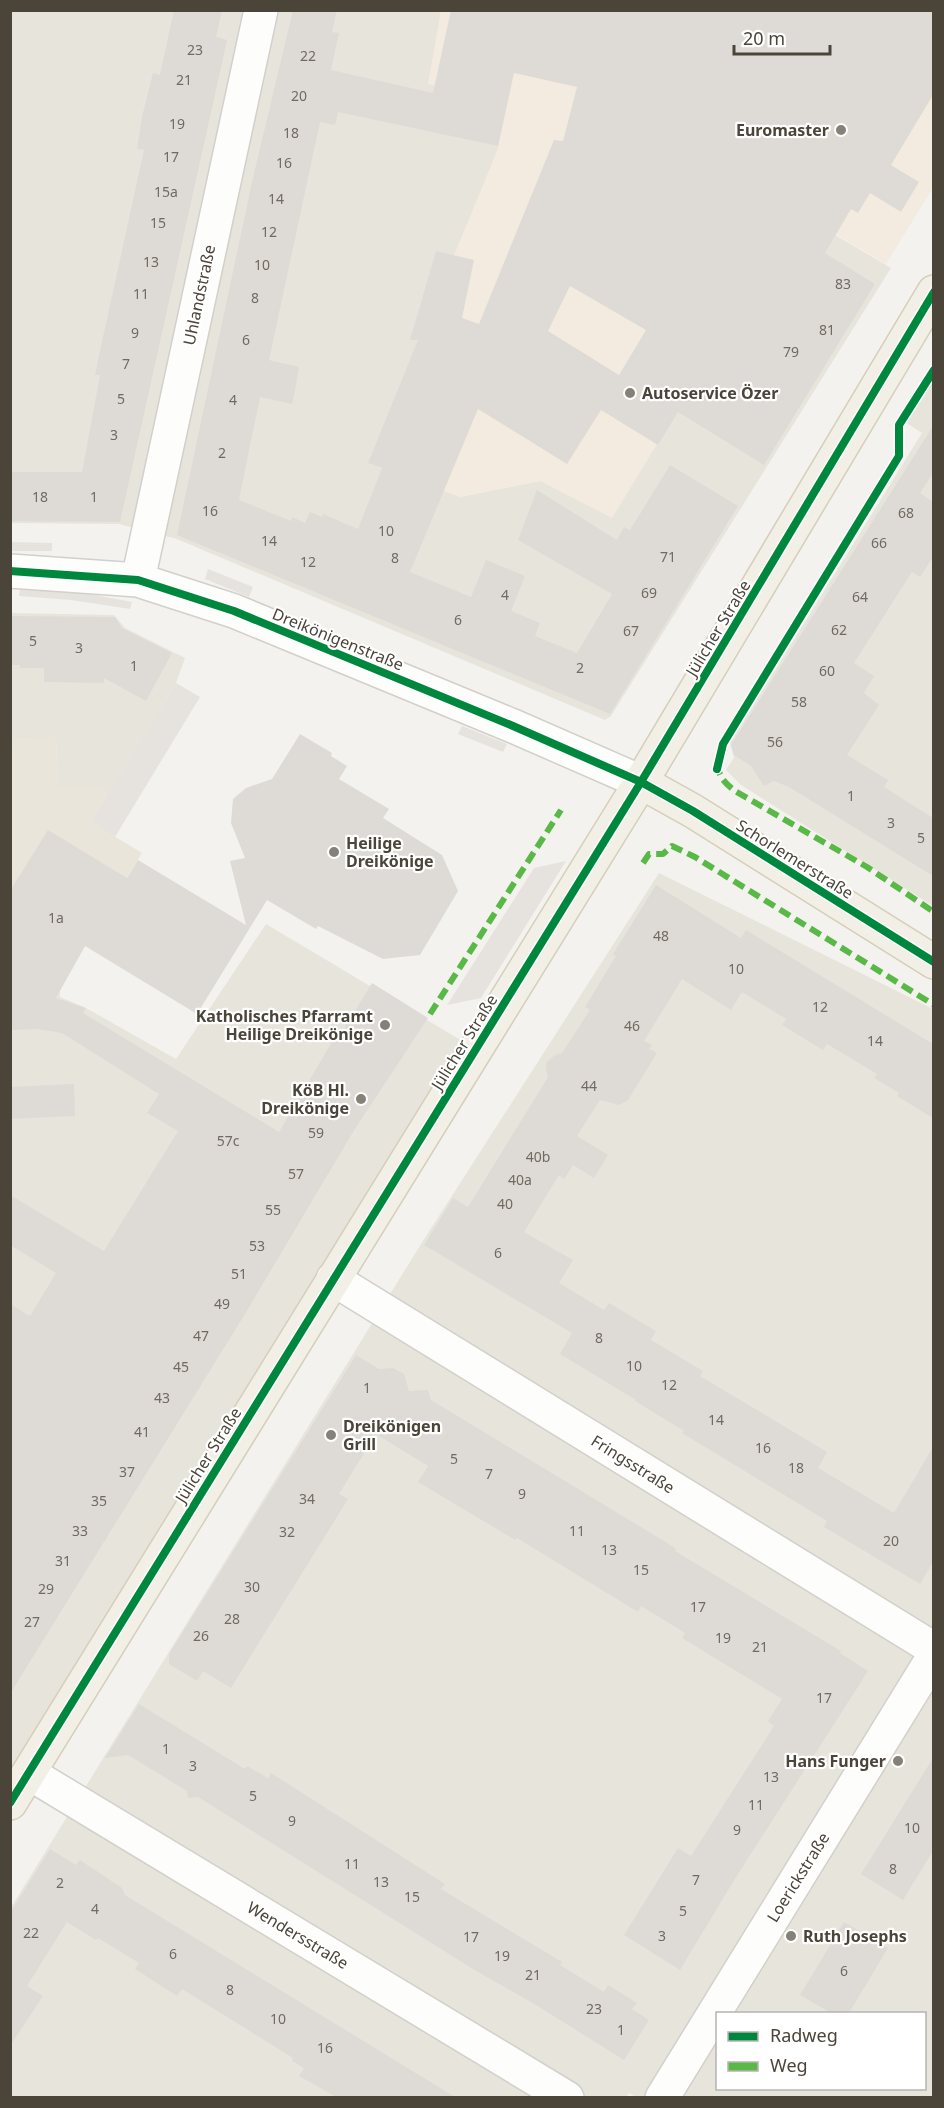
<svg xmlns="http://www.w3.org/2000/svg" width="944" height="2108" viewBox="0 0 944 2108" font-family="'Noto Sans',sans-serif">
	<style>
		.residential { fill: #e7e4dc; fill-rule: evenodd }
		.commercial { fill: #f3ebdf }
		.education { fill: #eae5da }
		.parking { fill: #e6e3df }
		.building { fill: #dedbd6; fill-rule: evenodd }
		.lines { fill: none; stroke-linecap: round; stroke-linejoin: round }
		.minor-casing { stroke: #d2d0cb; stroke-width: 36 }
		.major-casing { stroke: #d6cebb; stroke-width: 36 }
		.minor { stroke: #fdfdfc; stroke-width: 33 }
		.major { stroke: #f2efe6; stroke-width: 33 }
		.quiet { stroke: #58b947; stroke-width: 6; stroke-dasharray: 12 6; stroke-linecap: butt }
		.cycleway-casing { stroke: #fff; stroke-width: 11 }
		.cycleway { stroke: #00873e; stroke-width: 8 }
		.poi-dot { fill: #868178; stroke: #fff; stroke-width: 2 }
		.labels { text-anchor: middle; stroke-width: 4.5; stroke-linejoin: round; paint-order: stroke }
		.number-label { font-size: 14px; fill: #706a61 }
		.poi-label { font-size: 16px; font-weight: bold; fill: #4b4439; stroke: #fff; text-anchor: end }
		.street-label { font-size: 16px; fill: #4b4439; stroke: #fff }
	</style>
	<rect width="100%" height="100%" fill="#f4f2ee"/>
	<path class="residential" d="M11 11H441L429 84 508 102 498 149 455 255 459 497 540 481 779 202 891 268 611 716 605 720 177 539 119 524 11 523Z
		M933 377V906L741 785 726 770 734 758 730 743 922 433 905 422Z
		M10 613 114 615 125 628 185 658 176 683 108 795 98 788H58L56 738 11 739Z
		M659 873 933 1009V2097L637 2098 629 2093 626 2098 11 2097 10 1909 421 1244ZM718 2014H924V2088H718Z
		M266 924 474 1048 11 1796V997H60L86 1008 176 1059Z"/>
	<path class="commercial" d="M441 11H838L933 64V188L886 264 780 202 720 341 612 518 540 481 460 497 368 463 498 149 508 102 428 84Z"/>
	<path class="education" d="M56 737 58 788H98L108 795 91 822 142 853 85 946 60 990V997H11L10 739Z"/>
	<path class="parking" d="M11 542 52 543V551H11Z
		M208 569 253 587 249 597 205 579Z
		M20 588 73 591 132 602 130 609 71 600 19 596Z
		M176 683 200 697 115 837 91 822Z
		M462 726 507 744 503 752 458 734Z
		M566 861 481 998 447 1005 534 868Z"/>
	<path class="building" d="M174 10H222L216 37 227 40 120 522 10 521V472H82L100 375H95L98 360 144 150 137 149 142 117 153 73 160 75Z
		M293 10H337L332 32 339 33 331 70 433 93 451 10H933V95L891 165 919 182 901 212 870 193 858 213 851 209 825 253 875 284 764 465 678 412 658 445 601 410 567 464 478 409 410 572 471 597 486 560 525 576 511 611 540 623 535 636 577 653 612 594 518 540 537 490 617 540 624 527 630 530 670 465 738 506 610 714 177 535 252 182ZM514 73 577 87 563 141 554 140 479 324 462 318 474 260 436 251 410 340H418L368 463 382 468 358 529 323 514 322 517 310 512 305 523 292 517 291 521 239 500 260 397 292 404 296 385 299 367 269 360 320 122 335 125 338 112 498 146ZM570 286 646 330 619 375 548 331Z
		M933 426V473L920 493 933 502V557L920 577 912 572 854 663 874 676 864 693 879 705 847 755 888 780 884 787 933 818V876L789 787 774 781 764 786 751 766 734 755 731 745Z
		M10 616 115 617 122 628 172 653 146 701 104 678V683L44 682V668H20V665H10Z
		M300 734 332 753 331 756 347 766 339 779 389 809 383 818 442 855 458 891 420 955 383 959 318 926 316 929 267 900 197 1014 85 946 56 998 86 1008 83 1013 279 1132 339 1030 342 1032 372 983 428 1018 353 1132 245 1314 10 1694V1304L30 1316 56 1273 10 1245V1195L104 1251 178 1131 147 1113 159 1094 62 1033 37 1029 10 1030V891L48 830 127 878 138 860 246 925 230 861 245 858 231 823 233 799 246 788 272 779Z
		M656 885 741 938 746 930 933 1044V1118L897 1096 899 1093 874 1078 877 1074 827 1044 823 1050 782 1025 786 1019 742 992 731 1010 682 979 644 1041 652 1045 649 1049 657 1053 628 1100 619 1105 600 1100 577 1136 608 1155 594 1178 573 1165 564 1179 559 1175 524 1232 573 1260 559 1283 604 1310 609 1303 656 1331 651 1340 703 1371 700 1376 827 1452 818 1468 894 1513 933 1447V1562L920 1584 824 1527 827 1521 682 1433 684 1431 635 1401 636 1400 560 1354 572 1333 424 1245 453 1198 468 1207 548 1077 546 1070 547 1062 555 1055 562 1053 590 1010 585 1007 616 956 613 954Z
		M74 1084 75 1116 10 1119V1087Z
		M356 1355 379 1369 393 1368 404 1374 409 1391 428 1390 431 1400 664 1541 676 1549 675 1551 841 1651 840 1653 868 1671 733 1882 680 1970 624 1935 678 1848 691 1856 774 1726 768 1721 782 1699 682 1638 685 1633 641 1606 638 1612 517 1538 515 1540 418 1482 428 1466 376 1434 339 1494 348 1499 231 1688 203 1671 197 1681 169 1664V1654Z
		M139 1704 245 1769 247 1766 268 1778 271 1773 445 1884 441 1889 562 1962 560 1965 604 1992 608 1985 637 2003 632 2009 649 2020 624 2060 536 2005 473 1969 198 1797 188 1798 187 1791 128 1755 105 1758Z
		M933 1758V1851L903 1900 861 1874Z
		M50 1849 76 1865 80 1860 122 1888 125 1895 455 2097H336L299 2076 304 2068 292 2061 293 2058 182 1989 177 1996 135 1969 139 1963 98 1938 96 1940 67 1922 27 1986 43 1996 10 2046V1913Z
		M844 1922 888 1948 849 2013H831L800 1995Z"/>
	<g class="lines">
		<g class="minor-casing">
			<path id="minor" d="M10 571 138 580 234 611 513 726 641 782
				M138 580 261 10
				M333 1279 934 1649
				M29 1773 567 2098
				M662 2098 934 1656"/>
		</g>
		<g class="major-casing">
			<path id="major" d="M641 782 693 811 934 962
				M10 1803 641 782 934 292"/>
		</g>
		<use href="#minor" class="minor"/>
		<use href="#major" class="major"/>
		<path class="quiet" d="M719 763C716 775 726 784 735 791L867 867 934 912
			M643 863 649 854H663L672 846 695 857 934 1005
			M430 1014 561 810"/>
		<g class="cycleway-casing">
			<path id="cycleway" d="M10 571 138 580 234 611 513 726 641 782 693 811 934 962
				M717 769 723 744 899 456V425L934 370
				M10 1803 641 782 934 292"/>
		</g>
		<use href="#cycleway" class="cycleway"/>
	</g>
	<g class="poi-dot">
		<circle cx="841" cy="130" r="6"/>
		<circle cx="630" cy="393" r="6"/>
		<circle cx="334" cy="852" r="6"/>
		<circle cx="385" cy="1025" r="6"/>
		<circle cx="361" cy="1099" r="6"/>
		<circle cx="331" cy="1435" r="6"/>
		<circle cx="898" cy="1761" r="6"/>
		<circle cx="791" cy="1936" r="6"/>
	</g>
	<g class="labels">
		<g class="number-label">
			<text x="195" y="55">23</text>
			<text x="308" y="61">22</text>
			<text x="184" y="85">21</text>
			<text x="299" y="101">20</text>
			<text x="177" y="129">19</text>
			<text x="291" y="138">18</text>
			<text x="171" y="162">17</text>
			<text x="284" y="168">16</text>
			<text x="166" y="197">15a</text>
			<text x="276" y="204">14</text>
			<text x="158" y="228">15</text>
			<text x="269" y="237">12</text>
			<text x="151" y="267">13</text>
			<text x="262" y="270">10</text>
			<text x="843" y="289">83</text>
			<text x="141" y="299">11</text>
			<text x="255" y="303">8</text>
			<text x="827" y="335">81</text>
			<text x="135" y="338">9</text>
			<text x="246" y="345">6</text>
			<text x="791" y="357">79</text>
			<text x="126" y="369">7</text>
			<text x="121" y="404">5</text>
			<text x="233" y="405">4</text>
			<text x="114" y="440">3</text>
			<text x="222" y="458">2</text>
			<text x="40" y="502">18</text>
			<text x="94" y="502">1</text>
			<text x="210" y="516">16</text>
			<text x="906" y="518">68</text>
			<text x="386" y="536">10</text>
			<text x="269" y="546">14</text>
			<text x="879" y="548">66</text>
			<text x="668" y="562">71</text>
			<text x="395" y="563">8</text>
			<text x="308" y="567">12</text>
			<text x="649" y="598">69</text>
			<text x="505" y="600">4</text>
			<text x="860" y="602">64</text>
			<text x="458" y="625">6</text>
			<text x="839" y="635">62</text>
			<text x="631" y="636">67</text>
			<text x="33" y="646">5</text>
			<text x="79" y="653">3</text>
			<text x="134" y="671">1</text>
			<text x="580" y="673">2</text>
			<text x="827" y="676">60</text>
			<text x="799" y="707">58</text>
			<text x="775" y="747">56</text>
			<text x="851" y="801">1</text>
			<text x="891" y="828">3</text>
			<text x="921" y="843">5</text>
			<text x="56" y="923">1a</text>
			<text x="661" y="941">48</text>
			<text x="736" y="974">10</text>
			<text x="820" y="1012">12</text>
			<text x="632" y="1031">46</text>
			<text x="875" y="1046">14</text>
			<text x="589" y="1091">44</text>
			<text x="316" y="1138">59</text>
			<text x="228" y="1146">57c</text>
			<text x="538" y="1162">40b</text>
			<text x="296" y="1179">57</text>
			<text x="520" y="1185">40a</text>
			<text x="505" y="1209">40</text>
			<text x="273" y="1215">55</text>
			<text x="257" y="1251">53</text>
			<text x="498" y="1258">6</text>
			<text x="239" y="1279">51</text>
			<text x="222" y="1309">49</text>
			<text x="201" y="1341">47</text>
			<text x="599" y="1343">8</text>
			<text x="634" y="1371">10</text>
			<text x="181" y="1372">45</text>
			<text x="669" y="1390">12</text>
			<text x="367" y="1393">1</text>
			<text x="162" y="1403">43</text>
			<text x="716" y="1425">14</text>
			<text x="142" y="1437">41</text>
			<text x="763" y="1453">16</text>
			<text x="454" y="1464">5</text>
			<text x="796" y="1473">18</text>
			<text x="127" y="1477">37</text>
			<text x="489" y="1479">7</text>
			<text x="522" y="1499">9</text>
			<text x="307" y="1504">34</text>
			<text x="99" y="1506">35</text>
			<text x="80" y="1536">33</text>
			<text x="577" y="1536">11</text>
			<text x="287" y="1537">32</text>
			<text x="891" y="1546">20</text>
			<text x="609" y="1555">13</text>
			<text x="63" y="1566">31</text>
			<text x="641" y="1575">15</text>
			<text x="252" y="1592">30</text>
			<text x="46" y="1594">29</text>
			<text x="698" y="1612">17</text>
			<text x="232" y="1624">28</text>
			<text x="32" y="1627">27</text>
			<text x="201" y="1641">26</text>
			<text x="723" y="1643">19</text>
			<text x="760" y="1652">21</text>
			<text x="824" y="1703">17</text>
			<text x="166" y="1754">1</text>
			<text x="193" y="1771">3</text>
			<text x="771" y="1782">13</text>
			<text x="253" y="1801">5</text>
			<text x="756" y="1810">11</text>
			<text x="292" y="1826">9</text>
			<text x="912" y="1833">10</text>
			<text x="737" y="1835">9</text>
			<text x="352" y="1869">11</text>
			<text x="893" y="1874">8</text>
			<text x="696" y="1885">7</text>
			<text x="381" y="1887">13</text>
			<text x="60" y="1888">2</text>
			<text x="412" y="1902">15</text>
			<text x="95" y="1914">4</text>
			<text x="683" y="1916">5</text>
			<text x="31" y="1938">22</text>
			<text x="662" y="1941">3</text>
			<text x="471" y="1942">17</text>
			<text x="173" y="1959">6</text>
			<text x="502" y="1961">19</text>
			<text x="844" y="1976">6</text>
			<text x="533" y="1980">21</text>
			<text x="230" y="1995">8</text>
			<text x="594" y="2014">23</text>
			<text x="278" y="2024">10</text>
			<text x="621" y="2035">1</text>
			<text x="325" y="2053">16</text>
		</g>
		<g class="poi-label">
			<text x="829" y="136">Euromaster</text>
			<text x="642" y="399" text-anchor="start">Autoservice Özer</text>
			<text x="346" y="849" text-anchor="start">Heilige<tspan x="346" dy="18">Dreikönige</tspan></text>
			<text x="373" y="1022">Katholisches Pfarramt<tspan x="373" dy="18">Heilige Dreikönige</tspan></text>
			<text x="349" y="1096">KöB Hl.<tspan x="349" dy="18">Dreikönige</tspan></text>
			<text x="343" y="1432" text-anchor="start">Dreikönigen<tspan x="343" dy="18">Grill</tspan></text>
			<text x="886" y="1767">Hans Funger</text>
			<text x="803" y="1942" text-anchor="start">Ruth Josephs</text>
		</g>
		<g class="street-label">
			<text transform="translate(199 295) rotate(-78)" y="6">Uhlandstraße</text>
			<text transform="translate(718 628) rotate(-59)" y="6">Jülicher Straße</text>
			<text transform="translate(338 639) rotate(22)" y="6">Dreikönigenstraße</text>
			<text transform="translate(795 859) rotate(32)" y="6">Schorlemerstraße</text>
			<text transform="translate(464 1042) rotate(-58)" y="6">Jülicher Straße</text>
			<text transform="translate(208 1455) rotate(-58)" y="6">Jülicher Straße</text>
			<text transform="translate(633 1464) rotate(32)" y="6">Fringsstraße</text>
			<text transform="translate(798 1877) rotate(-58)" y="6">Loerickstraße</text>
			<text transform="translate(298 1935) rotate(31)" y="6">Wendersstraße</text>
		</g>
	</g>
	<rect width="944" height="2108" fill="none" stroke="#4b4439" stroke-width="24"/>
	<rect x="716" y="2012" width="210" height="78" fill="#ffffff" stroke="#b7b4b0" stroke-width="1.5"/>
	<rect x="728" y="2032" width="30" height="9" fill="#00873e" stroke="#b7b4b0" stroke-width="1.5"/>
	<text x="770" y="2042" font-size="18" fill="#4b4439">Radweg</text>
	<rect x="728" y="2062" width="30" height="9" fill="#58b947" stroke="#b7b4b0" stroke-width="1.5"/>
	<text x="770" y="2072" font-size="18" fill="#4b4439">Weg</text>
	<path d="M734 45v9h96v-9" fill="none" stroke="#4b4439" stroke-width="3"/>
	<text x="743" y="45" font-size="18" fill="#4b4439" stroke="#ffffff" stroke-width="4.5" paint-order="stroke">20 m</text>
</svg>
